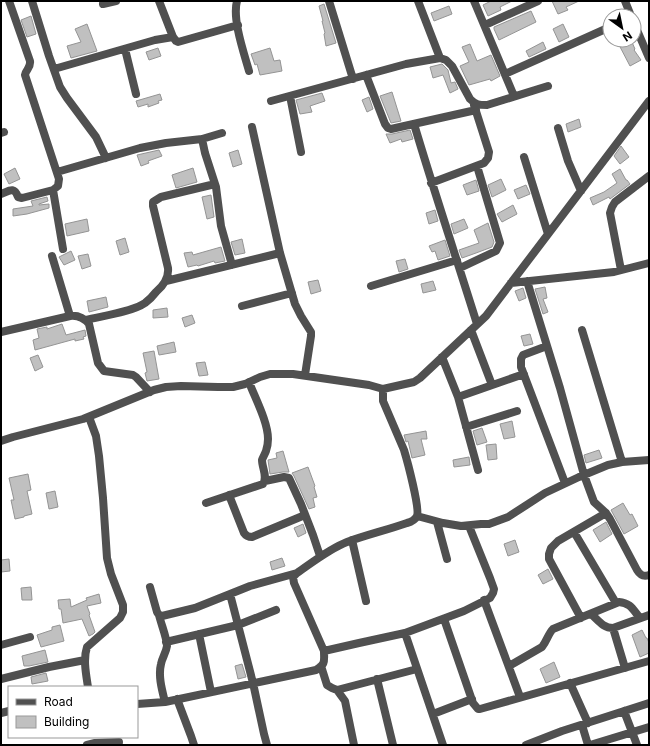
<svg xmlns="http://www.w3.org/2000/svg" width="650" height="746" viewBox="0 0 650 746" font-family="Inter,sans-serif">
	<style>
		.building { fill: #c0c0c0; stroke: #949494 }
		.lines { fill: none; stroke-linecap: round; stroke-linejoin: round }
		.street { stroke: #505050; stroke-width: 8 }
	</style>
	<rect width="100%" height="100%" fill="#fff"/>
	<path class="building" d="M491 1H512L500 7 501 10 488 16 483 5Z
		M552 1H579L566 7 568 10 558 14Z
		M324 4 336 43 326 46 324 34 325 33 322 21H323L319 6Z
		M449 6 452 14 434 21 431 13Z
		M531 11 536 22 499 40 494 29V27Z
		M31 16 36 34 27 37 21 20Z
		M87 24 97 51 71 58 67 46 81 42 75 29Z
		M563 24 569 37 559 42 553 29Z
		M625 40H631L635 49 634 50 641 60 630 66 618 43Z
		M543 42 546 49 529 57 526 51Z
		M470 44 477 61 491 55 500 76 491 81 490 79 469 85 460 66 469 62 462 47Z
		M158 48 161 56 149 60 146 52Z
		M270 48 274 61 280 60 282 71 260 75 257 64 255 65 251 54Z
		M442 64 448 70 451 83 455 82 458 89 450 93 443 75 433 78 430 67Z
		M392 92 401 121 391 123 380 96Z
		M322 93 325 101 310 106 312 112 300 114 296 100Z
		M160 94 162 100 158 101 159 103 148 107V104L138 107 136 101Z
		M369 97 373 109 367 112 362 100Z
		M579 119 581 127 568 132 566 124Z
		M410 130 413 139 402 142 401 139 390 143 386 134H392Z
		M621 146 629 157 620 164 614 156Z
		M159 150 162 156 148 161 149 163 141 166 137 155Z
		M238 150 242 164 233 167 229 153Z
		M15 168 20 179 9 184 4 174Z
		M193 168 197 182 176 188 172 175Z
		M620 169 626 180H627L630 184 610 199 609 197 593 205 590 198 604 192 617 183 612 174Z
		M501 179 506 190 492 197 488 185Z
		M476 180 479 191 467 195 463 185Z
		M526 185 530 194 518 199 514 190Z
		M211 195 214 217 207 219 202 197Z
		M47 197 48 201 39 204V205L49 204V208L27 214 13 216V209L33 206 31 201Z
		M513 205 517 214 502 222 497 214Z
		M435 210 438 221 429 224 426 213Z
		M87 219 89 231 67 236 65 224Z
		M464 219 468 228 454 234 451 224Z
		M488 223 494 242 492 247 476 253 462 258 459 250 479 243 474 230Z
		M125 238 129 252 120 255 116 241Z
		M242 239 245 253 235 255 231 242Z
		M445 240 450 256 438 260 435 251 432 252 429 246Z
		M221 247 225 261 215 263 214 261 198 266 197 265 188 267 184 253 192 252 193 255Z
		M71 251 75 260 64 265 59 257Z
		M88 254 91 266 82 269 78 256Z
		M405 259 408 269 399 272 396 261Z
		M318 280 321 291 311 294 308 282Z
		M433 281 436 290 423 293 421 284Z
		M545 287 547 298 543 299 548 312 543 314 535 289Z
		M523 288 526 298 519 301 515 291Z
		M106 297 108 307 89 312 87 301Z
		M167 308 168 317 153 318V310Z
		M192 315 195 323 185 327 182 318Z
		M62 324 66 335 85 330 86 336 83 337 84 339 75 341V339L35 350 33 340 39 338 37 329 47 327V329Z
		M530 334 533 344 524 346 521 336Z
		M174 342 176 352 159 355 157 346Z
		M154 351 159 379 147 381 145 373 147 372 143 353Z
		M38 355 43 367 35 371 30 358Z
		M205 362 208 375 199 376 196 363Z
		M512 421 515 437 504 439 500 424Z
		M482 428 487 442 477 445 473 431Z
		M426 431 427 439H421L425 455 412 458 408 441 406 442 404 435Z
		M496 444 497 459 488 460 486 445Z
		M599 450 602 458 586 463 584 455Z
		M283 451 289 472H283L270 474 268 460 277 458 276 453Z
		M469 457 470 465 454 467 453 460Z
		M308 467 315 486 314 487 317 497 313 498 315 507 309 509 294 476 292 473Z
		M28 474 31 490 27 491 32 514 24 516V517L15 519 11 500H14L9 478Z
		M55 491 58 507 49 509 46 493Z
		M623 503 630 515 632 514 638 526 624 534 611 510Z
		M606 522 612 534 600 542 593 530Z
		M303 524 306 533 298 537 294 528Z
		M515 540 519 552 508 556 504 544Z
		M282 558 285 566 272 570 270 562Z
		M9 559 10 571 1 572V560Z
		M548 569 553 579 543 584 538 575Z
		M31 587 32 600H22L21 588Z
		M99 594 101 603 87 606 90 614 89 615 95 632 93 634 89 636 82 619 63 623 61 609H59L58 600 70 599 71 607 87 600 86 598Z
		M60 625 64 641 41 647 37 635 52 630V627Z
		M642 630 646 638H647L649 643V653L640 657 632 635Z
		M45 650 48 662 29 666H24L22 656Z
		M554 662 560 677 546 683 540 669Z
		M242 664 246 677 238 679 235 666Z
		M46 673 48 681 32 684 31 677Z"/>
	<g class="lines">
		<path class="street" d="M32 1 49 56 60 87 67 98 96 137 106 158
			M159 1 173 37 176 41 178 42 238 25
			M237 1C232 19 244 53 249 71
			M329 1 353 79
			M418 1 440 58
			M474 1 514 96
			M625 1 631 16
			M103 4 116 1
			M634 23 649 58
			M485 25 538 1
			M125 49 136 94
			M54 69 155 40 173 37
			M505 74 610 27
			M366 75 385 124 388 128 391 129 476 110
			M290 96 301 152
			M271 101 406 64 440 58 446 60 452 66 470 99C476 105 479 105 487 105L548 86
			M414 124C434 191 456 257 477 324
			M252 127 280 253 295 304 301 316 311 332V336L305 375
			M558 128 568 161 581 191
			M1 133 4 132
			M202 139 205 153 216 187 221 226 232 265
			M524 157 548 234
			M57 172 140 148 166 143 202 139 222 133
			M431 183 484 163 488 158 489 152 474 105
			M53 190 63 249
			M1 194C9 191 14 186 18 197L22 198 53 190 58 186 59 179 25 75C26 69 31 68 30 61L9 1
			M52 256 70 316
			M460 268 496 251 500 243 477 166
			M621 270 610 213 612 207 615 202 649 176
			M166 281 280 253
			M527 281 560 388 584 475 594 502 606 513 610 519 637 570C640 575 643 577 649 575
			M511 283 614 272 649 263
			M371 286 457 260
			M242 306 292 293
			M86 320C102 316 132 312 145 303 149 300 153 296 156 292 163 286 169 278 168 268L153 206V202L161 197 215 184
			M471 330 492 385
			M582 330 622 462
			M1 332 70 316C78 315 84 318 89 324L98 363 104 371 133 375 136 377 150 392
			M547 346 523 355 521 359V367L565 483
			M442 357 458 397 478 470
			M458 397 524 374
			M466 427 517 411
			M1 441 13 437 83 419 154 390 166 387 181 386 218 387H233L245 384 260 377 270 374H293L369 385 383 389 405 384 414 382 420 378 486 316 649 101
			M265 481 284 477 289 478 301 504 313 535 320 556
			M229 495 244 533C246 536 248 537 252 537L305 515
			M206 503 263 484C268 477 262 468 262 460 263 457 265 454 266 451 267 448 268 442 268 439 268 422 255 398 249 382
			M417 516 443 523 461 526 481 524H489L508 517 545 493 579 477 608 465 622 462 649 460
			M437 522 447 559
			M574 532 616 603
			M352 540 366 601
			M150 587 157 612 159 615 162 616 195 608 250 586 297 573
			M230 594 253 683 264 734 267 745
			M484 600 520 697
			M591 614C598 620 603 628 613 628L649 615
			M159 615C161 624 167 638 167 646 166 653 162 658 161 664 158 676 162 690 165 702
			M581 618 549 559V554L551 548 558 541 606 513
			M444 619 473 703 478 709H480L649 661
			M613 628 625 668
			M405 633 443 745
			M199 634 211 692
			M166 642 238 625 276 610
			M1 645 30 637
			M324 651 359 643 405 633 464 611 490 598 493 593 494 589 490 578 469 526
			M321 666 327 685 332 688 337 690 345 701 354 745
			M509 666 542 647C547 641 548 634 553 629L619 602C631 603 633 610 640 618
			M1 679 49 667 85 660
			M377 679 393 745
			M570 683 588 723
			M88 687C86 674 83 659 87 647L120 618 123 612V605L111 574 107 558 103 498 99 456 96 436 89 417
			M337 690 417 669
			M177 699 191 736 194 745
			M137 704 165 702 316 670C326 664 324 661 324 651L294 583 293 577 297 573C313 562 329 549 347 542 366 535 387 530 407 523 411 522 415 520 417 516 420 508 407 460 404 450L383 401V389
			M624 711 637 745
			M1 713 9 711
			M433 714 472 699
			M582 725 588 745
			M87 745 95 743 119 742
			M526 745 562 731 649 703
			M590 745 649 727"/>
	</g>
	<rect width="650" height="746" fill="none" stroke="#000000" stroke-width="4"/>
	<rect x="8" y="686" width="130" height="52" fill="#ffffff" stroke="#999999"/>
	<rect x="16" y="699" width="20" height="6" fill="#505050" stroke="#999999"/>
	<text x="44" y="706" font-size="12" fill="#000000">Road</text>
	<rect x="16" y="716" width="20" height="12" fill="#c0c0c0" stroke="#999999"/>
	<text x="44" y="726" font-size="12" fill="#000000">Building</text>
	<g transform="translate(622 28) rotate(147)"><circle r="19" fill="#ffffff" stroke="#999999"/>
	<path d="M0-3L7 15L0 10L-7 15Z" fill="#000000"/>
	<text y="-6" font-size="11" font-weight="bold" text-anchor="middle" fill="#000000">N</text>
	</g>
</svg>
